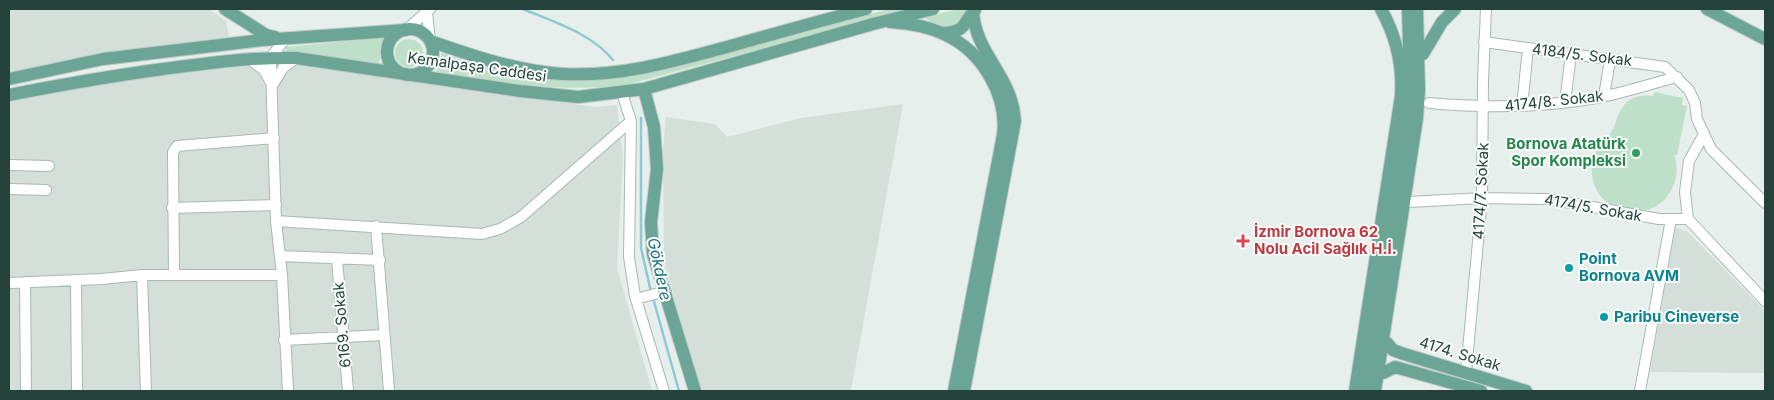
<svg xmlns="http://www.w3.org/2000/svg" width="1774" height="400" viewBox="0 0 1774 400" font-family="Inter,sans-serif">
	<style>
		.built { fill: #d4dfda }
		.green { fill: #bfe0c8 }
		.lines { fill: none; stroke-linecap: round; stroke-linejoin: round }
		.stream { stroke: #8ec9d4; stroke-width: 2.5 }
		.minor-casing { stroke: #a8b8b2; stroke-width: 12 }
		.major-casing { stroke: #c2cac8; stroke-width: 14 }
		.minor { stroke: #fff; stroke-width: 10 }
		.major { stroke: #6aa596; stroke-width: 12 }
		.leisure-dot { fill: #2e9e5b; stroke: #f7fbf9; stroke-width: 2 }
		.health-dot { fill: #e0444e; stroke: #f7fbf9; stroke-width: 2 }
		.culture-dot { fill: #0f9aa8; stroke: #f7fbf9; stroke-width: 2 }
		.labels { text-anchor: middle; stroke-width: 4; stroke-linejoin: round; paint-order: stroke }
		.street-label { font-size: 15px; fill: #24423a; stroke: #f7fbf9 }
		.leisure-label { font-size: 15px; font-weight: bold; fill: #27864d; stroke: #f7fbf9; text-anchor: end }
		.health-label { font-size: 15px; font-weight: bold; fill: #be3a42; stroke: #f7fbf9; text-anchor: start }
		.culture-label { font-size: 15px; font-weight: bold; fill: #0d838f; stroke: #f7fbf9; text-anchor: start }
		.water-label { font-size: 16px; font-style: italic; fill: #1c6f80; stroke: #f7fbf9 }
	</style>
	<rect width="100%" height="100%" fill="#e6efeb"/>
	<path class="built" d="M9 9H209L226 21 229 37 137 49 9 72Z
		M295 65 596 107 617 105 623 159 617 268 652 391H9V101L150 76 248 66Z
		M903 104 851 391H700L664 261 663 151 666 117 715 124 727 137 801 118Z
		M1675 228 1687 231 1765 311V373L1650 372Z"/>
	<path class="green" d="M889 9H911L625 85C558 93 502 82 436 72L442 52 459 59 515 72 567 80H607L645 74Z
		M959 9H968L959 24C946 28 934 29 925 17Z
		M383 38 379 64 286 52V47Z
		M395 53a14 14 0 1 1 28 0a14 14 0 1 1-28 0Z
		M1654 92 1683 98 1682 105 1687 106 1677 155H1674C1677 162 1677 169 1676 177 1665 230 1588 219 1592 166 1593 147 1610 140 1615 124 1621 104 1631 93 1653 96Z"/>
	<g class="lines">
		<path class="stream" d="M523 9C554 22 591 33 613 60
			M641 118V248L651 292
			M653 298 679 391"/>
		<g class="minor-casing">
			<path id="minor" d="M427 12 430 41
				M406 30 430 9
				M285 39 271 57V69L276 221 282 275 288 391
				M1484 42 1665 67 1689 90 1695 103 1697 119 1711 149 1765 203
				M248 58 264 70 270 81
				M272 86 283 68 296 58
				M622 93 631 121 629 257 635 296 664 391
				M1604 96 1610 60
				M1565 102 1571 55
				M1429 103C1485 108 1540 108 1596 98 1623 93 1650 84 1677 77
				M1522 106 1528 48
				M1703 136 1689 161 1685 192 1688 219 1765 301
				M9 165 49 166
				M9 189 46 190
				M1409 202 1482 198 1548 199 1659 219H1688
				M172 208 276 205
				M276 221 482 234 500 229 521 217 631 121
				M376 226 389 391
				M280 256 380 260
				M337 259 348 391
				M174 274 173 152 177 146 274 138
				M142 275 146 391
				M76 280 77 391
				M25 282 26 391
				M9 283 102 279 142 275H282
				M636 299 666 291
				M284 340 384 335
				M1466 372 1482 198 1483 80 1486 9
				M1640 391 1671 219"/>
		</g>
		<g class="major-casing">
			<path id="major" d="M225 9 266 35 275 37
				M1707 9 1765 39
				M890 22C908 23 930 27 946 35 982 52 1008 95 1003 135L954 391
				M387 52a23 23 0 1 1 46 0a23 23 0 1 1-46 0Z
				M944 33C968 31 962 23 975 10
				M430 41C473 56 517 71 563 74 620 77 672 62 727 47 773 34 820 21 866 9
				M1423 54 1442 22 1455 9
				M9 79 103 59 263 40 406 30
				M644 89 654 127 657 169 651 222 653 254 695 391
				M9 95C60 85 111 76 163 69 208 63 251 57 296 58L520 91 578 97 644 89 873 24 933 9
				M1387 343 1393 350 1404 354 1526 391
				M1383 373 1395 367 1481 391
				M964 391 1015 121C1012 74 974 54 973 9
				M1355 391 1401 96C1403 66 1396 36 1381 9
				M1366 391 1407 124 1410 80 1408 9
				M1375 391 1417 118 1419 90 1417 9"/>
		</g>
		<use href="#minor" class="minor"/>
		<use href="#major" class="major"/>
	</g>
	<circle class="leisure-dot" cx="1636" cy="153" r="5"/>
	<path class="health-dot" d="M1240.5 233.5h5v5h5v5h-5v5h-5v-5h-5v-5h5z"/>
	<g class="culture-dot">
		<circle cx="1569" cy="268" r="5"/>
		<circle cx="1604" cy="317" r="5"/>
	</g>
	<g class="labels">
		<g class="street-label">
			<text transform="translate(1582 55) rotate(7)" y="5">4184/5. Sokak</text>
			<text transform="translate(477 67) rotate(8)" y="5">Kemalpaşa Caddesi</text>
			<text transform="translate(1554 101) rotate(-6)" y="5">4174/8. Sokak</text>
			<text transform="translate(1481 191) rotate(-87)" y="5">4174/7. Sokak</text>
			<text transform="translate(1593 208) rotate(10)" y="5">4174/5. Sokak</text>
			<text transform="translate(342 325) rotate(-95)" y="5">6169. Sokak</text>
			<text transform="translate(1460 354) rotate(17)" y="5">4174. Sokak</text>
		</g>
		<g class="leisure-label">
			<text x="1626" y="149">Bornova Atatürk<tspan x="1626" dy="17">Spor Kompleksi</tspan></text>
		</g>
		<g class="health-label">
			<text x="1254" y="237">İzmir Bornova 62<tspan x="1254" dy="17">Nolu Acil Sağlık H.İ.</tspan></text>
		</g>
		<g class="culture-label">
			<text x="1579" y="264">Point<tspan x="1579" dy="17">Bornova AVM</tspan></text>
			<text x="1614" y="322">Paribu Cineverse</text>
		</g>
		<g class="water-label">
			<text transform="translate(660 269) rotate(78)" y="6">Gökdere</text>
		</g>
	</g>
	<rect width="1774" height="400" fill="none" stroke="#24423a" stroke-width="20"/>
</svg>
